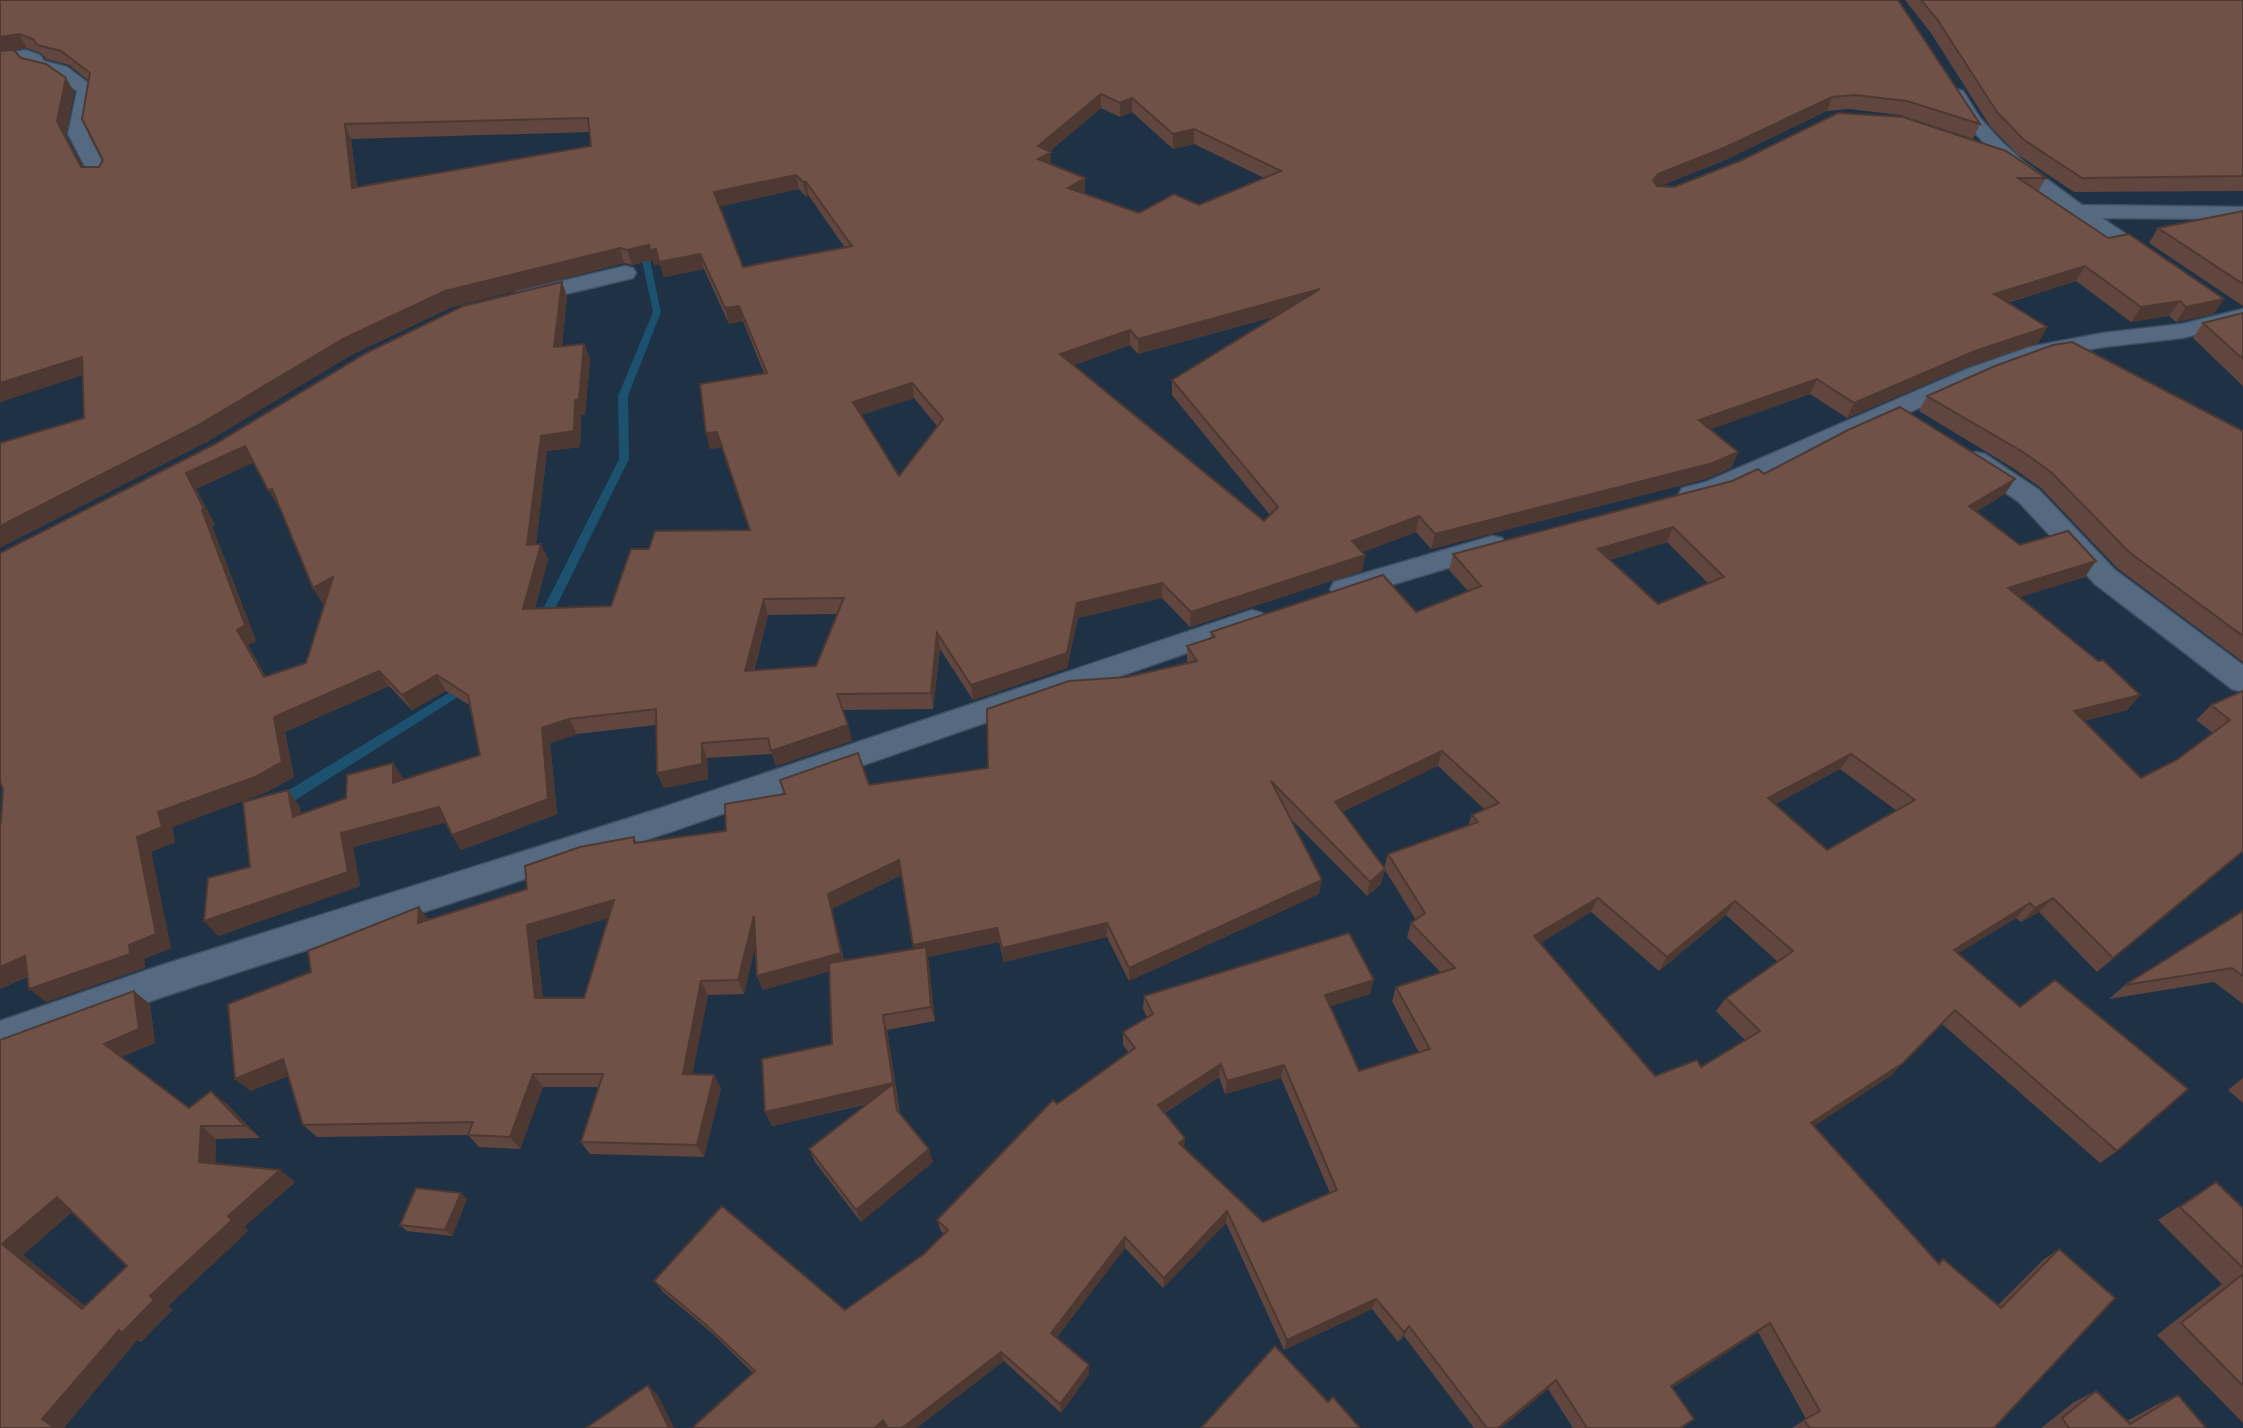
<svg xmlns="http://www.w3.org/2000/svg" width="2243" height="1428" viewBox="0 0 2243 1428" font-family="'Space Grotesk',sans-serif">
	<style>
		.lines { fill: none; stroke-linecap: round; stroke-linejoin: round }
		.stream { fill: #1c526f; fill-rule: evenodd }
		.street-casing { stroke: #3f4f61; stroke-width: 3 }
		.street { fill: #556a81; fill-rule: evenodd }
		.wall { fill: #60463e; fill-rule: evenodd }
		.shaded-wall { fill: #4e3932 }
		.building { fill: #705148; stroke: #4e3932; stroke-width: 2; fill-rule: evenodd }
	</style>
	<rect width="100%" height="100%" fill="#1e3145"/>
	<g class="lines">
		<path class="stream" d="M643 243 647 246 661 312 628 396 629 459 549 621 543 625 537 621 619 459 618 396 653 312 639 246Z
			M465 683 471 687 469 690 289 804H279L278 800 279 796Z"/>
		<g class="street-casing">
			<path id="street" d="M26 50 40 55 44 61 67 67 96 89 88 134 109 176 106 180H92L68 134 77 91 55 75 30 69 24 61 0 64V54Z
				M1956 89 1963 91 1980 118 2001 141 2025 163 2082 205 2243 207V219L2102 218 2164 260 2161 265H2145C2069 214 1997 174 1947 95Z
				M625 266 633 268 636 273 633 278 524 304 516 302 513 297 516 292Z
				M2243 309V323L2182 338 2103 347 2043 358 1985 379 1724 494 1692 503 1682 500 1679 494 1682 488 1706 482 1967 369 2030 347 2103 333 2182 324Z
				M1976 452 1985 454 2039 490 2115 570 2243 665V692L2232 689 2095 584 2019 502 1967 466 1963 460 1967 454Z
				M1492 536 1502 538 1506 545 1502 552 1344 599 1334 596 1330 589 1334 582Z
				M1252 610 1262 613 1267 620 1262 627 673 831 162 997 0 1057V1021L162 965 661 808Z"/>
		</g>
		<use href="#street" class="street"/>
	</g>
	<path class="wall" d="M0 0H1898L1980 124 1973 139 1900 115 1849 109 1827 111 1721 162 1659 186 1674 187 2046 178 2038 192 2214 314 2176 322 2169 316 2131 322 2076 281 2007 303 2047 327 2038 343 1966 367 1847 418 1810 394 1710 429 1738 452 1731 468 1706 479 1431 549 1416 532 1362 552 1365 555 1362 571 1190 627 1162 598 1078 618 1067 668 973 700 940 649 933 709 843 710 852 741 776 766 772 754 707 758 708 779 664 788 657 773 656 725 577 734 550 743 557 814 461 850 452 835 446 822 353 847 360 886 218 936 250 867 299 805 301 814 346 798 393 763 403 778V780L480 755 471 706 446 691 412 710 389 686 285 732 294 777 267 792 172 827 175 842 151 852 171 948 144 959 145 968 46 1002 27 977 0 989V823L1 822 3 789 0 553 562 282 567 297 562 346 584 344 590 359 585 415H581L580 447 547 451 536 544 548 559 535 609 611 606 649 549 749 530 722 447 710 449 764 373 743 321 729 324 704 269 664 277 660 264 654 265 653 260 632 265 624 263 452 307 353 354 205 443 84 418 82 375 0 402ZM27 48 41 53 46 59 69 65 88 80 103 160 99 167H82L66 135 74 92 66 78 7 51ZM1101 108 1120 117 1132 112 1173 149 1194 144 1264 178 1199 205 1139 213 1083 193 1085 192 1051 164V152L1050 151ZM590 132 591 146 357 187 351 139ZM799 189 806 197 809 196 845 248 743 267 720 206ZM1277 316 1172 380V395L1270 515 1264 521 1074 365 1130 345 1138 354ZM914 398 937 426 899 476 861 415ZM254 462 278 506 279 505 313 588 323 604 325 603 306 663 266 677 248 645 256 641 212 526 215 525 196 489ZM837 614 816 666 754 671 768 615Z
		M1905 0H2243V191L2074 192 2017 154 1990 126 1931 33Z
		M2243 211V306L2149 243 2158 228Z
		M2243 313V386L2193 338 2203 323Z
		M1927 396 2243 431V662L2117 568 2041 488 2013 468 1919 411Z
		M1764 474 2015 479 2005 494 1977 511 2020 545 2085 577 2019 597 2140 695 2127 710 2084 721 2141 778 2178 759 2213 733 2196 720 2211 705 2243 691V852L2097 972 2039 912 2021 922 2016 918 1958 953 2117 1151 2100 1163 1942 1024 1890 1076 1814 1126 1938 1263 1943 1259 1998 1305 2043 1260 2059 1249 1994 1428H1792L1806 1419 1758 1332 1672 1388 1694 1419 1682 1428H1573L1548 1389 1501 1428H1474L1404 1336 1398 1342 1372 1309 1284 1350 1226 1223 1163 1288 1125 1248 1057 1337 1089 1374 1061 1413 1004 1361 753 1373 713 1334 663 1292 654 1281 845 1310 924 1254 944 1234 941 1231 937 1220 1057 1104 1129 1053 1123 1045V1032L1147 1017 1143 1009 1144 996 1370 994 1330 1006 1359 1071 1419 1053 1392 1001 1396 987 1441 973 1407 937 1411 923 1416 920 1385 870 1381 884 1367 896 1290 818 1319 894 1129 981 1107 937 1004 962 999 942 928 957 935 1021 887 1030 900 1113 933 1162 861 1222 815 1162 809 1149 868 1104 772 1126 765 1112 832 1044 829 971 763 990 757 976 755 946 744 994 708 995 692 1074 721 1088 704 1157 590 1154 581 1142 599 1087H543L520 1149 479 1147 468 1135 317 1137 303 1125 288 1076 250 1091 311 972 429 920 527 889 634 837 637 842 726 831 869 785 988 768 1127 677 1188 663 1187 661V646L1210 639 1211 632 1416 612 1468 591 1449 570 1453 554ZM1667 542 1708 583 1658 604 1610 560ZM1438 766 1484 809 1472 815 1468 826 1388 854 1384 868 1342 812ZM1840 769 1897 811 1827 850 1775 804ZM901 875 914 949 844 960 832 909ZM1591 912 1659 971 1726 915 1778 962 1726 998 1716 1011 1745 1040 1701 1067 1655 1076 1540 943ZM608 918 584 998H543L536 940ZM1219 1077 1225 1094 1281 1078 1330 1193 1263 1222 1184 1148 1165 1113Z
		M2243 911V1004L2214 982 2109 999 2125 985Z
		M150 1004 155 1043 121 1057 189 1108 226 1103 260 1138 216 1139 215 1164 280 1170 295 1182 244 1227 248 1231 168 1306 172 1310 141 1342 137 1340 63 1428H0V1040ZM72 1212 127 1266 85 1306 23 1255Z
		M2243 1078V1103L2228 1090Z
		M2216 1182 2243 1208V1423L2157 1335 2222 1284 2158 1220Z
		M467 1199 452 1236 407 1231 400 1225Z
		M2096 1391 2127 1421 2154 1406 2178 1395 2206 1428H2041L2074 1402Z"/>
	<path class="shaded-wall" d="M19 34 27 48 0 52V37Z
		M66 78 74 92 66 135 90 181 81 167 57 121Z
		M1101 94V108L1046 154 1051 152V166L1038 173V146Z
		M1832 97 1827 111 1721 162 1653 189V180L1658 174Z
		M1132 98V112L1120 117V103Z
		M345 124 351 139 359 202 352 188Z
		M1194 129V144L1173 149V134Z
		M796 175 799 189 718 207 714 192Z
		M1085 178V192L1068 203V188Z
		M803 182H806L809 196 806 197Z
		M649 245 656 249 700 254 704 269 664 277 660 264 654 265 653 260 632 265 627 250Z
		M620 248 624 263 452 307 353 354 205 443 0 548V526L345 338 445 291Z
		M2085 266 2076 281 1985 309 1994 294Z
		M562 282 567 297 560 363 554 347Z
		M1320 289 1318 304 1138 354V339Z
		M2224 299 2214 314 2176 322 2186 307Z
		M2180 301 2169 316 2131 322 2141 307Z
		M739 306 743 321 729 324 725 308Z
		M2047 327 2038 343 1966 367 1847 418 1854 403 1975 351Z
		M1130 330V345L1061 370 1060 354Z
		M584 344 590 359 585 415H581L580 447 547 451 534 560 527 545 541 436 575 400Z
		M82 357 92 372 0 402V383Z
		M1817 379 1810 394 1692 436 1699 420Z
		M912 383 914 398 855 417 853 402Z
		M717 432 722 447 710 449 706 433Z
		M245 446 255 462 196 489 215 525 212 526 256 641 248 645 275 693 264 677 237 630 186 473Z
		M1738 452 1731 468 1706 479 1431 549 1435 534Z
		M2015 479 2005 494 1960 521 1969 506Z
		M272 489 282 504 278 506 268 490Z
		M1419 516 1416 532 1350 557 1352 541Z
		M1673 527 1667 542 1592 565 1598 549Z
		M541 544 548 559 531 625 523 609Z
		M1365 555 1362 571 1190 627 1191 612Z
		M2096 561 2085 577 1997 604 2008 588Z
		M333 577 343 593 323 604 313 588Z
		M1162 583V598L1078 618 1067 668 973 700 971 685 1077 603Z
		M764 599 768 615 749 687 745 671Z
		M937 633 940 649 933 709 931 693Z
		M379 671 389 686 285 732 294 777 267 792 172 827 175 842 151 852 171 948 144 959 145 968 46 1002 29 989 129 945 137 837 158 812 274 717Z
		M437 675 446 691 412 710 402 695Z
		M2140 695 2127 710 2061 726 2074 711Z
		M569 719 577 734 550 743 557 814 461 850 452 835 542 728Z
		M848 725 852 741 776 766 771 751Z
		M702 743 707 758 708 779 664 788 657 773Z
		M1442 751 1438 766 1332 817 1335 802Z
		M1851 754 1840 769 1759 812 1768 798Z
		M393 763 403 778V798L393 783Z
		M288 790 299 805 305 832 293 817Z
		M439 807 449 822 353 847 360 886 218 936 204 921 341 833Z
		M2243 851V852L2097 972 2113 958Z
		M899 860 902 875 832 909 845 967 763 990 757 976 828 894Z
		M1385 869 1381 884 1367 896 1370 882Z
		M1322 880 1319 894 1129 981V968Z
		M1598 898 1591 912 1528 951 1534 936Z
		M2053 898 2039 912 2021 922 2035 908Z
		M614 900 622 914 536 940 545 1012 535 998 527 925Z
		M1735 901 1726 915 1659 971 1667 957Z
		M2030 903 2016 918 1941 964 1954 950Z
		M419 907 430 921 418 923Z
		M754 916 759 930 744 994 738 980Z
		M1107 923V937L1004 962 1002 948Z
		M997 928 999 942 928 957 935 1021 913 945Z
		M25 956 42 970 0 989V967Z
		M1374 980 1370 994 1322 1009 1325 995Z
		M701 981 708 995 690 1087 683 1074Z
		M134 991 150 1004 155 1043 121 1057 104 1044Z
		M1955 1010 1890 1076 1800 1135 1811 1123Z
		M883 1015 887 1030 901 1124 897 1110 895 1097 772 1126 765 1112Z
		M283 1059 297 1072 250 1091 235 1079Z
		M1221 1064 1219 1077 1158 1117V1105Z
		M1284 1065 1281 1078 1225 1094 1227 1081Z
		M533 1074 543 1087 520 1149 510 1137Z
		M714 1075 721 1088 704 1157 697 1145Z
		M211 1091 226 1103 260 1138 245 1126Z
		M201 1126 216 1139 215 1174 199 1162Z
		M1185 1138 1184 1150 1179 1143Z
		M929 1149 933 1162 861 1222 856 1210Z
		M280 1170 295 1182 244 1227 248 1231 168 1306 172 1310 141 1342 137 1340 64 1428H55L42 1419 150 1296 228 1216Z
		M461 1193 467 1199 452 1236 445 1230Z
		M57 1197 76 1208 23 1255 101 1319 82 1309 2 1244Z
		M1227 1211 1226 1223 1163 1288 1164 1278Z
		M1125 1237V1248L1053 1342 1051 1333Z
		M1376 1299 1372 1309 1284 1350 1287 1340Z
		M1770 1323 1758 1332 1661 1395 1671 1386Z
		M1409 1326 1404 1336 1398 1342 1404 1332Z
		M1001 1352 1004 1361 917 1428H902Z
		M1089 1365V1374L1061 1413 1060 1404Z
		M1556 1380 1548 1389 1501 1428H1498Z
		M648 1385 658 1395 674 1428H669Z
		M883 1420 888 1428H875Z"/>
	<path class="building" d="M0 0H1898L1980 124 1907 101 1855 95 1832 97 1726 147 1658 174 1653 180 1657 186 1674 187 1742 160 1838 113 1903 117 2006 151 2046 178H2018L2108 238 2129 234 2224 299 2186 307 2180 301 2141 307 2085 266 1994 294 2047 327 1975 351 1854 403 1817 379 1699 420 1738 452 1713 463 1435 534 1419 516 1352 541 1365 555 1191 612 1162 583 1077 603 1067 653 971 685 937 633 931 693 837 694 848 725 771 751 768 738 702 743V764L657 773 656 709 569 719 542 728 548 799 452 835 439 807 341 833 348 872 204 921 208 878 250 867 243 802 288 790 293 817 346 798 347 775 393 763V783L480 755 468 695 437 675 402 695 379 671 274 717 282 762 255 777 158 812 162 827 137 837 156 934 129 945 130 954 29 989 25 956 0 967V823L1 822 3 789 0 782V553L215 444 366 353 463 306 562 282 554 347 584 344 579 399 575 400 574 431 541 436 527 545 541 544 523 609 611 606 631 549H649L655 531 750 530 717 432 706 433 700 384 767 373 739 306 725 308 700 254 659 262 656 249 650 250 649 245 627 250 620 248 445 291 345 338 195 427 0 526V443L84 418 82 357 0 383V51L14 50 21 58 46 64 66 78 57 121 81 167H99L103 160 82 119 90 73 61 51 37 45 33 39 19 34 0 37ZM1101 94 1120 103 1132 98 1173 134 1194 129 1281 171 1199 205 1174 194 1139 213 1068 188 1085 178 1038 159 1051 152 1038 146ZM588 118 591 146 352 188 345 124ZM796 175 803 182H806L852 246 743 267 714 192ZM1320 289 1172 380 1278 507 1264 521 1060 354 1130 330 1138 339ZM912 383 943 419 899 476 853 402ZM245 446 268 490 272 489 313 588 333 577 306 663 264 677 237 630 245 625 202 510 204 509 186 473ZM844 598 816 666 745 671 764 599Z
		M1921 0H2243V176L2082 178 2024 140 1997 112 1937 19Z
		M2243 211V284L2158 228Z
		M2243 313V359L2203 323Z
		M2072 342 2243 431V636L2129 552 2051 472 2023 452 1927 396 1995 366 2053 345Z
		M1900 407 2015 479 1969 506 2020 545 2068 531 2096 561 2008 588 2098 661 2103 660 2140 695 2074 711 2141 778 2178 759 2230 720 2211 705 2243 691V851L2113 958 2053 898 2035 908 2030 903 1954 950 2020 1007 2055 980 2188 1089 2117 1151 1955 1010 1903 1063 1811 1123 1939 1264 1943 1259 2001 1308 2059 1249 2115 1298 1994 1428H1810L1804 1420 1820 1411 1770 1323 1671 1386 1694 1419 1680 1428H1587L1556 1380 1498 1428H1487L1409 1326 1404 1332 1376 1299 1287 1340 1227 1211 1164 1278 1125 1237 1051 1333 1089 1365 1060 1404 1001 1352 902 1428H888L883 1420 875 1428H695L694 1426 755 1371 705 1324 654 1281 722 1206 845 1310 924 1254 948 1230 937 1220 1053 1100 1057 1104 1135 1048 1123 1032 1153 1014 1144 996 1349 933 1374 980 1325 995 1359 1071 1430 1049 1396 987 1455 968 1411 923 1425 913 1388 854 1478 822 1472 815 1499 803 1442 751 1335 802 1385 869 1370 882 1271 781 1322 880 1129 968 1107 923 1002 948 997 928 913 945 899 860 828 894 841 953 757 976 754 916 738 980 701 981 683 1074 714 1075 697 1145 581 1142 603 1074H533L510 1137 468 1135 473 1122 303 1125 283 1059 235 1079 228 1004 311 972 308 951 419 907 418 923 527 889 525 866 580 847 634 837V843L726 831 725 804 785 794 780 780 858 753 869 785 988 768 987 709 1069 681 1127 677 1197 661 1187 646 1215 637 1211 632 1383 575 1416 612 1481 586 1453 554 1732 481 1758 469 1764 474 1848 430ZM1673 527 1724 577 1658 604 1598 549ZM1851 754 1915 800 1827 850 1768 798ZM1598 898 1667 957 1735 901 1793 951 1726 998 1760 1031 1701 1067 1697 1060 1655 1076 1534 936ZM614 900 584 998H535L527 925ZM1221 1064 1227 1081 1284 1065 1337 1190 1263 1222 1179 1143 1185 1138 1158 1105Z
		M2243 911V976L2232 968 2125 985Z
		M926 947 931 1007 883 1015 893 1083 765 1112 762 1059 832 1044 829 963Z
		M134 991 139 1029 104 1044 189 1108 211 1091 245 1126H201L199 1162 280 1170 228 1216 232 1220 150 1296 154 1300 122 1333 119 1330 42 1419 55 1428H0V1040ZM57 1197 127 1266 82 1309 2 1244Z
		M893 1084 897 1110 929 1149 856 1210 809 1149Z
		M2216 1182 2243 1208V1268L2180 1207Z
		M416 1188 461 1193 445 1230 400 1225Z
		M2243 1274V1386L2181 1323Z
		M1275 1346 1328 1402 1333 1397 1360 1428H1201Z
		M648 1385 669 1428H586Z
		M2096 1391 2130 1424 2178 1395 2206 1428H2069L2062 1418Z"/>
</svg>
